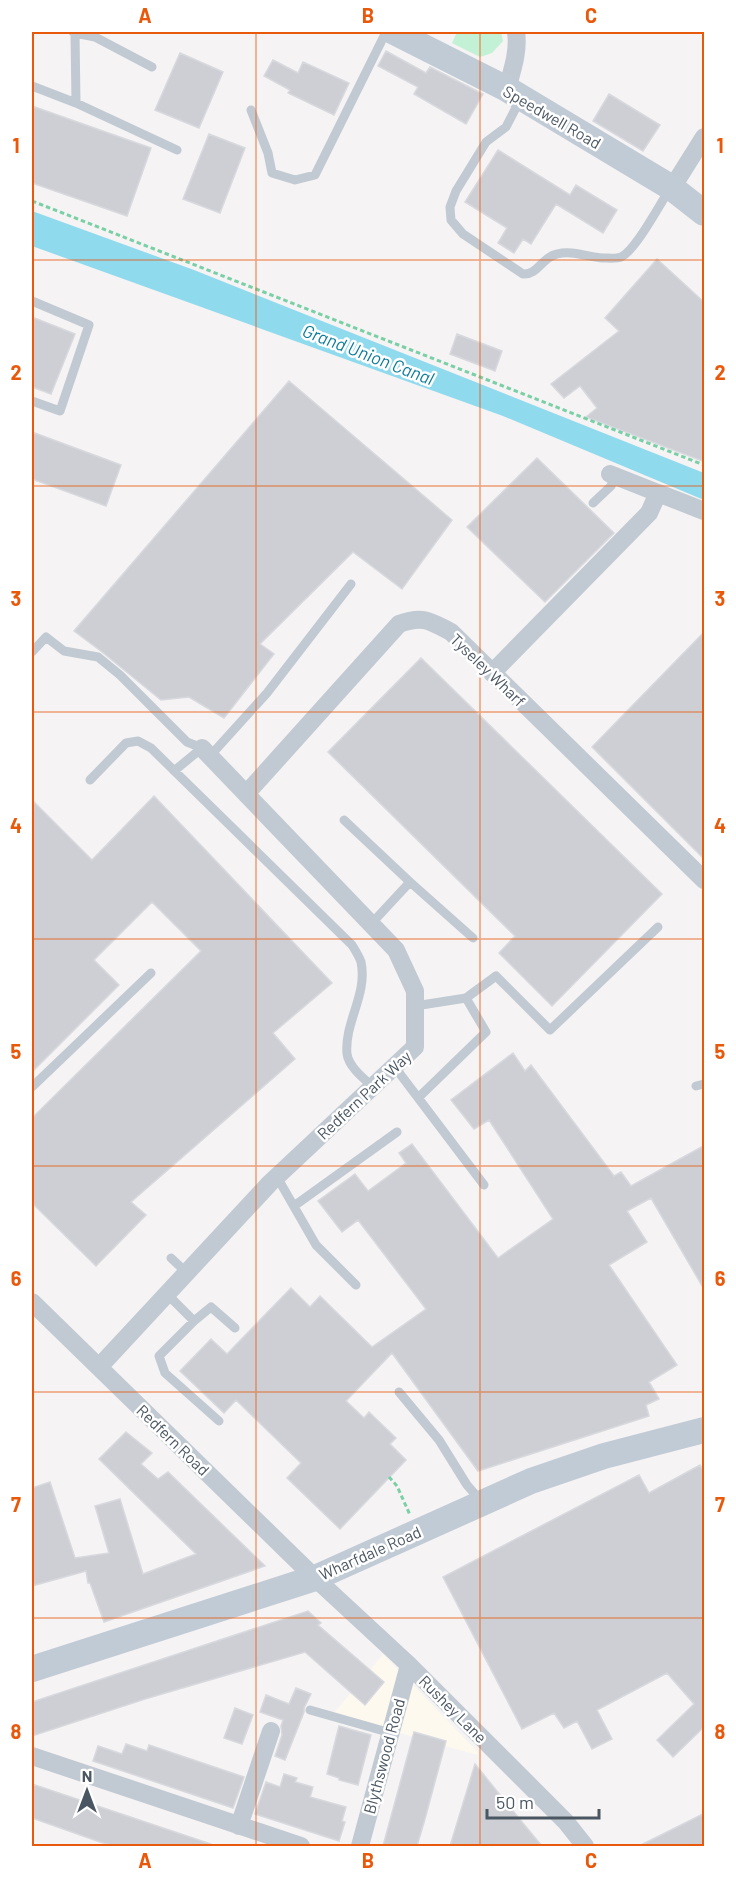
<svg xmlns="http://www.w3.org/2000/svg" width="736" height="1878" viewBox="0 0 736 1878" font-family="Barlow,sans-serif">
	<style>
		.commercial { fill: #fdf9ef }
		.green { fill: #c3f1d5 }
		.water { fill: #90daee }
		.building { fill: #cdcfd5; stroke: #d7d9de; stroke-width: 1.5 }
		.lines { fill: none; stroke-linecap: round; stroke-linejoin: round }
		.path { stroke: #7ad0a6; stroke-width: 3; stroke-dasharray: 4.5 3; stroke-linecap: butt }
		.lane { stroke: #c1cad2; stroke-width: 9 }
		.street { stroke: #c1cad2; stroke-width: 18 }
		.secondary { stroke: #c1cbd6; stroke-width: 26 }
		.grid { fill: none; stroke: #e8590c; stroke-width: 1.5; stroke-opacity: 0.55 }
		.labels { text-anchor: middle; stroke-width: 5; stroke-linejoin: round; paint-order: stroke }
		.street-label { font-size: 16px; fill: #4a5661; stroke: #fff }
		.water-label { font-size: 18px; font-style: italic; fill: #0c7c9b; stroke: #fff }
		.neatline { fill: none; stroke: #e8590c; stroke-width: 2 }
		.grid-label { font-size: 20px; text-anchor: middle; font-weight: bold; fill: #e8590c }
	</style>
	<rect width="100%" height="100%" fill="#f5f3f3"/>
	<path class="commercial" d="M383 1654 478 1752 477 1755 333 1714Z"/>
	<path class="green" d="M457 32H501L503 41 492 53 480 57 452 43Z"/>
	<path class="water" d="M32 211 194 270 704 473V500L503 416 32 246Z"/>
	<path class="building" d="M386 51 426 73 430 67 483 94 466 124 414 94 418 87 378 66Z
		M180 53 223 72 199 128 155 110Z
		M273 60 298 73 303 62 349 83 334 115 288 93 290 90 264 76Z
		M609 94 660 125 643 151 593 121Z
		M32 106 151 148 127 216 32 183Z
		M209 134 245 148 220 213 183 199Z
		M498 150 570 195 576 185 617 210 603 233 556 204 531 244 523 239 514 253 498 243 507 228 465 202Z
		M657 259 705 303V462L586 417 597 408 580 386 564 398 551 384 619 331 605 318Z
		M32 317 75 334 51 394 32 387Z
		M457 334 502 351 495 371 450 354Z
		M289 381 452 520 402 589 353 552 260 644 274 654 224 718 189 697 161 700 102 652 74 631Z
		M32 432 121 465 106 506 32 479Z
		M537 458 614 533 545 602 467 527Z
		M705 631V860L592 747Z
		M421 658 662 894 552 1006 499 953 515 936 328 752Z
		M154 796 332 983 273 1033 295 1059 131 1202 146 1215 96 1266 32 1203V1118L201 951 152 902 94 960 119 985 32 1072V800L92 860Z
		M513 1053 525 1071 531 1065 614 1176 621 1172 631 1186 705 1145V1291L651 1198 627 1211 647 1242 609 1265 677 1365 649 1382 659 1399 646 1405 649 1416 478 1471 392 1353 346 1401 364 1418 369 1412 396 1438 390 1444 406 1460 340 1529 287 1478 301 1463 236 1400 224 1413 180 1371 211 1339 227 1354 291 1288 310 1307 320 1296 372 1347 426 1309 358 1220 342 1232 318 1201 355 1174 368 1191 406 1163 399 1153 412 1144 498 1258 553 1219 489 1120 474 1129 451 1100Z
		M126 1432 152 1453 141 1464 158 1479 168 1472 265 1566 104 1622 90 1583H88L86 1571 32 1586V1488L50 1482 75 1558 109 1553 95 1506 120 1499 143 1574 196 1554 99 1459Z
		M700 1465 705 1473V1726L673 1757 657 1740 694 1704 667 1673 597 1710 612 1739 592 1749 577 1721 564 1728 554 1713 522 1729 443 1577 639 1475 649 1493Z
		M308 1611 321 1623 318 1625 384 1682 365 1705 305 1652 145 1699 32 1736V1702Z
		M296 1688 311 1694 304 1708V1712L285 1760 275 1756 282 1735 281 1726 283 1720 260 1712 266 1695 289 1704Z
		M235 1708 253 1715 242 1744 224 1738Z
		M339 1726 371 1735 358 1785 339 1780V1778L327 1774Z
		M414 1732 446 1741 425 1819 417 1846H383Z
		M126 1744 147 1751 149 1745 244 1777 233 1808 93 1761 98 1746 122 1754Z
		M475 1764 527 1828 542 1846H450Z
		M284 1774 297 1778 295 1782 313 1787 310 1797 346 1807 342 1821 345 1822 339 1841 255 1814 266 1782 280 1787Z
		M32 1784 211 1844V1846H114L100 1842 32 1818Z
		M705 1813V1846H639Z"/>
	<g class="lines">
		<path class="path" d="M32 201 704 465
			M389 1477 397 1486 410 1515"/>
		<path class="lane" d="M73 32 75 33 76 103 177 150
			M75 33 95 37 152 67
			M32 86 76 103
			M520 100 506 127 486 142 456 191 450 207 451 220 463 234 523 274C538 275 542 257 557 254 572 250 587 257 603 258 608 258 617 259 621 257 636 250 659 205 670 189
			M251 110 268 153 272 173 295 180 315 175 386 32
			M32 301 89 325 60 411 32 401
			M593 503 611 486 615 476
			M32 652 46 637 64 651 98 657 120 675 187 742 202 748
			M210 756 267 693 351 584
			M174 771 202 748
			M90 780 126 743 138 741 151 748 352 945C355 950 359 956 361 962 368 994 344 1023 347 1054 349 1067 363 1078 373 1087
			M344 820 410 882 371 924
			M410 882 473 938
			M415 1006 466 998 496 976 550 1030 658 927
			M394 1066 484 1185
			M696 1086 704 1084
			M32 1087 151 973
			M419 1097 486 1032 466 998
			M277 1177 316 1245 356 1285
			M294 1206 397 1132
			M171 1258 187 1273
			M167 1294 194 1321 159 1356 165 1373 219 1421
			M194 1321 211 1307 235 1328
			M399 1392 439 1440 467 1485 480 1500
			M310 1710 391 1733"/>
		<path class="street" d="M507 89C512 71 519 51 516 32
			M672 188 704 137
			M658 493 704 511
			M492 673 649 513 658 493 610 474
			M246 794 399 624C423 615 430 621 451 632L704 880
			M32 1302 315 1578 409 1665 566 1822 585 1846
			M99 1367 270 1183 415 1047V991L396 950 202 748
			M32 1756 301 1846
			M239 1826 271 1731
			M360 1846 409 1665"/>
		<path class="secondary" d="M394 32 507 89 672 188 704 213
			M32 1669 315 1578 531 1481 604 1456 704 1430"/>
	</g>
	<path class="grid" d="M256 32V1846M480 32V1846M32 260H704M32 486H704M32 712H704M32 939H704M32 1166H704M32 1392H704M32 1618H704"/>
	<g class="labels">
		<g class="street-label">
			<text transform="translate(552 117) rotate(30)" y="6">Speedwell Road</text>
			<text transform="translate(488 670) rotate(44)" y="6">Tyseley Wharf</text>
			<text transform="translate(364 1095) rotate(-43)" y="6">Redfern Park Way</text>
			<text transform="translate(173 1440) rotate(44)" y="6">Redfern Road</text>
			<text transform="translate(370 1553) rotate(-24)" y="6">Wharfdale Road</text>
			<text transform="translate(453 1709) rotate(45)" y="6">Rushey Lane</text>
			<text transform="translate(384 1756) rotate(-75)" y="6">Blythswood Road</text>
		</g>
		<g class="water-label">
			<text transform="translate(368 355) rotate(21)" y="6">Grand Union Canal</text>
		</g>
	</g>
	<rect width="736" height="1878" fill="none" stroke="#ffffff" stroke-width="66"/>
	<g transform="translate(87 1791)" stroke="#ffffff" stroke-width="4.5" paint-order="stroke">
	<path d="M0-4.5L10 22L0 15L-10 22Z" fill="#4a5661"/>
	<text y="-9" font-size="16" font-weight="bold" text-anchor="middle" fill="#4a5661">N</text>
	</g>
	<path d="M487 1809v9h112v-9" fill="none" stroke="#4a5661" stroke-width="3"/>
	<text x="496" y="1809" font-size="18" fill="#4a5661" stroke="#ffffff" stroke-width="4.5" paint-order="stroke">50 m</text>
	<rect x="33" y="33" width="670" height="1812" class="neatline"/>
	<g class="grid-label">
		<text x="145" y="23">A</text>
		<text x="368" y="23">B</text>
		<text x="591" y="23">C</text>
		<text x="16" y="153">1</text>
		<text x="720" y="153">1</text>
		<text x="16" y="380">2</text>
		<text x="720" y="380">2</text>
		<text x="16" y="606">3</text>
		<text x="720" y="606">3</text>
		<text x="16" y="833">4</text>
		<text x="720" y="833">4</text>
		<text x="16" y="1059">5</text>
		<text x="720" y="1059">5</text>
		<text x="16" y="1286">6</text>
		<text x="720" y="1286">6</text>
		<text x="16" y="1512">7</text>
		<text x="720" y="1512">7</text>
		<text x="16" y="1739">8</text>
		<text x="720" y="1739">8</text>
		<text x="145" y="1868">A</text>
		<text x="368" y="1868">B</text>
		<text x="591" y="1868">C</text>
	</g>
</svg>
